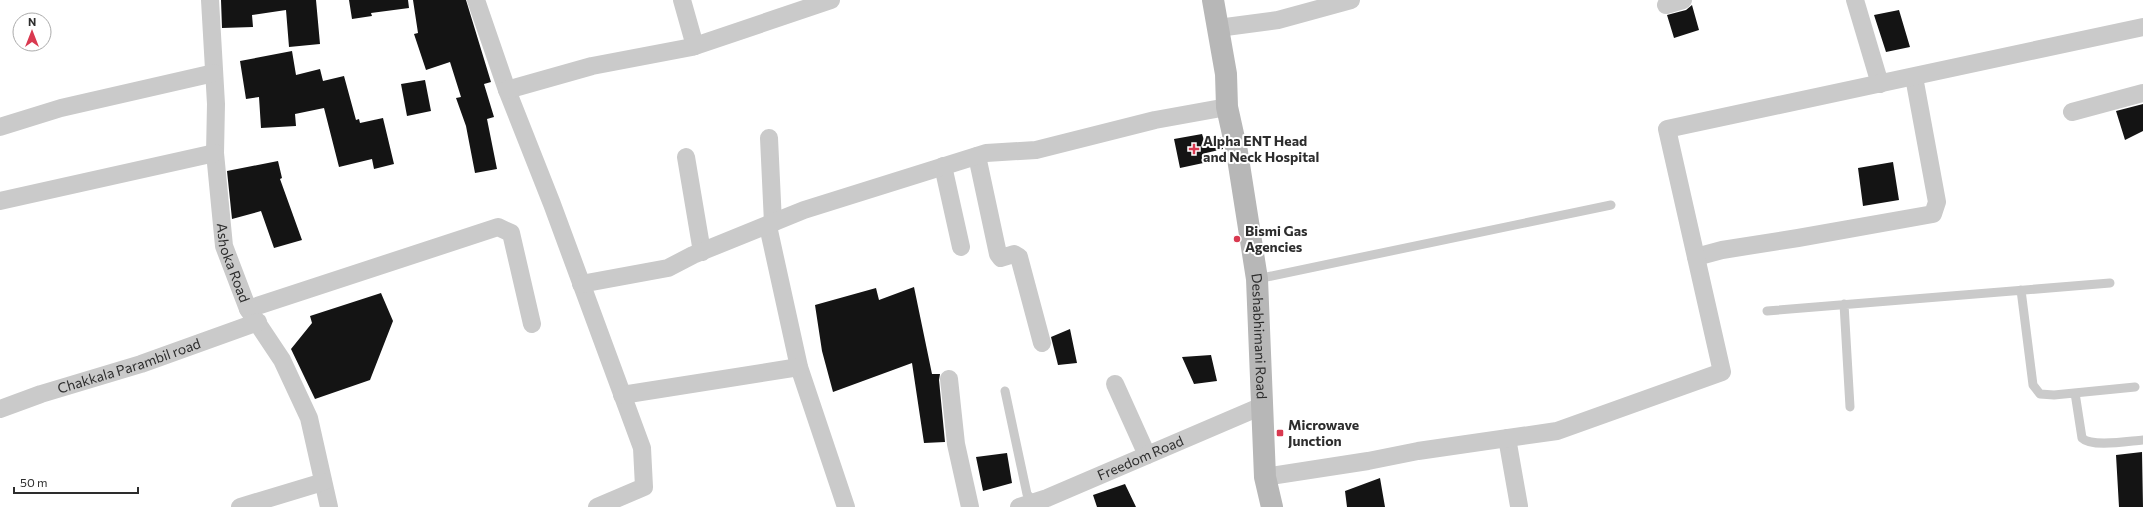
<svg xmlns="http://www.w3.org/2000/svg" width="2143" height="507" viewBox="0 0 2143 507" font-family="Commissioner,sans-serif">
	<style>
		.building { fill: #141414 }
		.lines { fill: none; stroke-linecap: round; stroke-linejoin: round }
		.lane { stroke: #cacaca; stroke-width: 9 }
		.street { stroke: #cacaca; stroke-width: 18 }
		.secondary { stroke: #b7b7b7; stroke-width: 22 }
		.poi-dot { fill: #d93950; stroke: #fff; stroke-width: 1.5 }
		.labels { text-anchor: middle; stroke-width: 4; stroke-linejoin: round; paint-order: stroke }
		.poi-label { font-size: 14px; font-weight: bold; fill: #2d2d2d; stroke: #fff; text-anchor: start }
		.street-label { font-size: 14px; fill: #2d2d2d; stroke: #fff }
	</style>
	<rect width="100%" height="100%" fill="#fff"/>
	<path class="building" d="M221 0H316L320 44 289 47 286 10 252 15 253 27 222 28Z
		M349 0H408L409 8 371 13 372 16 352 19Z
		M413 0H466L491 82 484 84 494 117 487 119 497 169 475 173 466 126 456 98 461 97 450 62 426 70 414 34 418 33Z
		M1692 5 1699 30 1674 38 1667 15 1686 10Z
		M1899 10 1910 47 1886 52 1874 15Z
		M292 51 296 75 320 69 323 81 344 76 356 120 359 119 360 123 383 118 394 164 374 169 372 159 339 167 324 108 295 114 296 126 261 128 259 97 246 99 240 61Z
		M425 80 431 111 407 116 401 84Z
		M2143 104V131L2125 140 2116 111Z
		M1202 134 1204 140 1221 137 1223 149 1206 153 1208 162 1180 168 1174 139Z
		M278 161 282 178 280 179 302 240 274 248 261 211 232 219 227 171Z
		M1893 162 1899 200 1863 206 1858 168Z
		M914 287 932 374H940L939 380 945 442 924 443 912 363 833 392 822 351 815 305 876 288 879 300Z
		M381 293 393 321 370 380 315 399 291 349 312 323 310 316Z
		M1070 329 1077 363 1058 365 1051 337Z
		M1211 355 1217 381 1194 384 1182 357Z
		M2142 452 2143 507H2119L2116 455Z
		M1007 453 1012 483 983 491 976 457Z
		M1380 478 1385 507H1347L1345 491Z
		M1125 484 1136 507H1097L1093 495Z"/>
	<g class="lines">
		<path class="lane" d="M1257 279 1611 205
			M2021 290 2033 385 2040 394 2054 395 2135 387
			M1844 304 1850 407
			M1767 311 2110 283
			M1005 391 1027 494 1034 502
			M2075 393 2082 438C2092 448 2129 441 2143 440"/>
		<g class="street">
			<path id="s1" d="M210 0 216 104 215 153 224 246 248 309 282 360 309 418 329 507"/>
			<path d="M476 0 507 90 552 204 642 448 644 487 597 507"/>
			<path d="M682 0 695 46"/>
			<path d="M1855 0 1880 84"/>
			<path d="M1666 5 1683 0"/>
			<path d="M1218 28 1278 20 1351 0"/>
			<path d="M507 90 592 66 692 47 831 0"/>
			<path d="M2072 112 2143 93"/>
			<path d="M0 127 61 108 214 73"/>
			<path d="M769 138 773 223"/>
			<path d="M977 156 998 254 1001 258 1014 254 1019 257 1042 343"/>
			<path d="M686 157 702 252"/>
			<path d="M943 166 961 247"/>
			<path d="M0 201 215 153"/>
			<path d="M768 226 799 367 846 507"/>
			<path d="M1696 257 1722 250 1798 238 1933 214 1937 202 1914 77"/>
			<path d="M581 284 668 268 693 255 804 210 986 153 1036 150 1155 120 1227 107"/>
			<path d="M248 309 498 227 511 233 532 324"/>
			<path d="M949 379 956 444 970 507"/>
			<path d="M1115 384 1147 455"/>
			<path d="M622 395 799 367"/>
			<path id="s2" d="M0 409 41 394 141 364 258 322"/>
			<path d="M1507 438 1519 506"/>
			<path d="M1265 477 1368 461 1418 451 1557 431 1722 372 1667 129 2143 27"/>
			<path d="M240 507 323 482"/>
			<path id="s3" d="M1019 507 1047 498 1262 406"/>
		</g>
		<path class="secondary" id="s4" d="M1213 0 1226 74 1227 107 1237 152 1257 279 1265 477 1272 507"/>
	</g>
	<g class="poi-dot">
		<path d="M1192 143h4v4h4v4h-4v4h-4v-4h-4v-4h4z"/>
		<circle cx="1237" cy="239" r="4"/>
		<rect x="1276" y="429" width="8" height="8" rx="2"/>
	</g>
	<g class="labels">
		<g class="poi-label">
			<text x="1203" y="146">Alpha ENT Head<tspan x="1203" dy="16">and Neck Hospital</tspan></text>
			<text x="1245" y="236">Bismi Gas<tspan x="1245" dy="16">Agencies</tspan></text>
			<text x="1288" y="430">Microwave<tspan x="1288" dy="16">Junction</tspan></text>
		</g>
		<g class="street-label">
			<text dy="5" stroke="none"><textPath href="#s1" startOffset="265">Ashoka Road</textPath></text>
			<text dy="5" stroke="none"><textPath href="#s4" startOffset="340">Deshabhimani Road</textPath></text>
			<text dy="5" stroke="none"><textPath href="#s2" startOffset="136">Chakkala Parambil road</textPath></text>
			<text dy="5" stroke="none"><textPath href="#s3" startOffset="131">Freedom Road</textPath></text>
		</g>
	</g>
	<g transform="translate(32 32)"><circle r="19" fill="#ffffff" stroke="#ababab"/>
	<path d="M0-3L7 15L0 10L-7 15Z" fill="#d93950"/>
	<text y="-6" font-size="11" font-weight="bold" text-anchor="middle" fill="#2d2d2d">N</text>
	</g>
	<path d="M14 487v6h124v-6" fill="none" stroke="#2d2d2d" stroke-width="2"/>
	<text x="20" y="487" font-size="12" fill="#2d2d2d" stroke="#ffffff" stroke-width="3" paint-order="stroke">50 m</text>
</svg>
